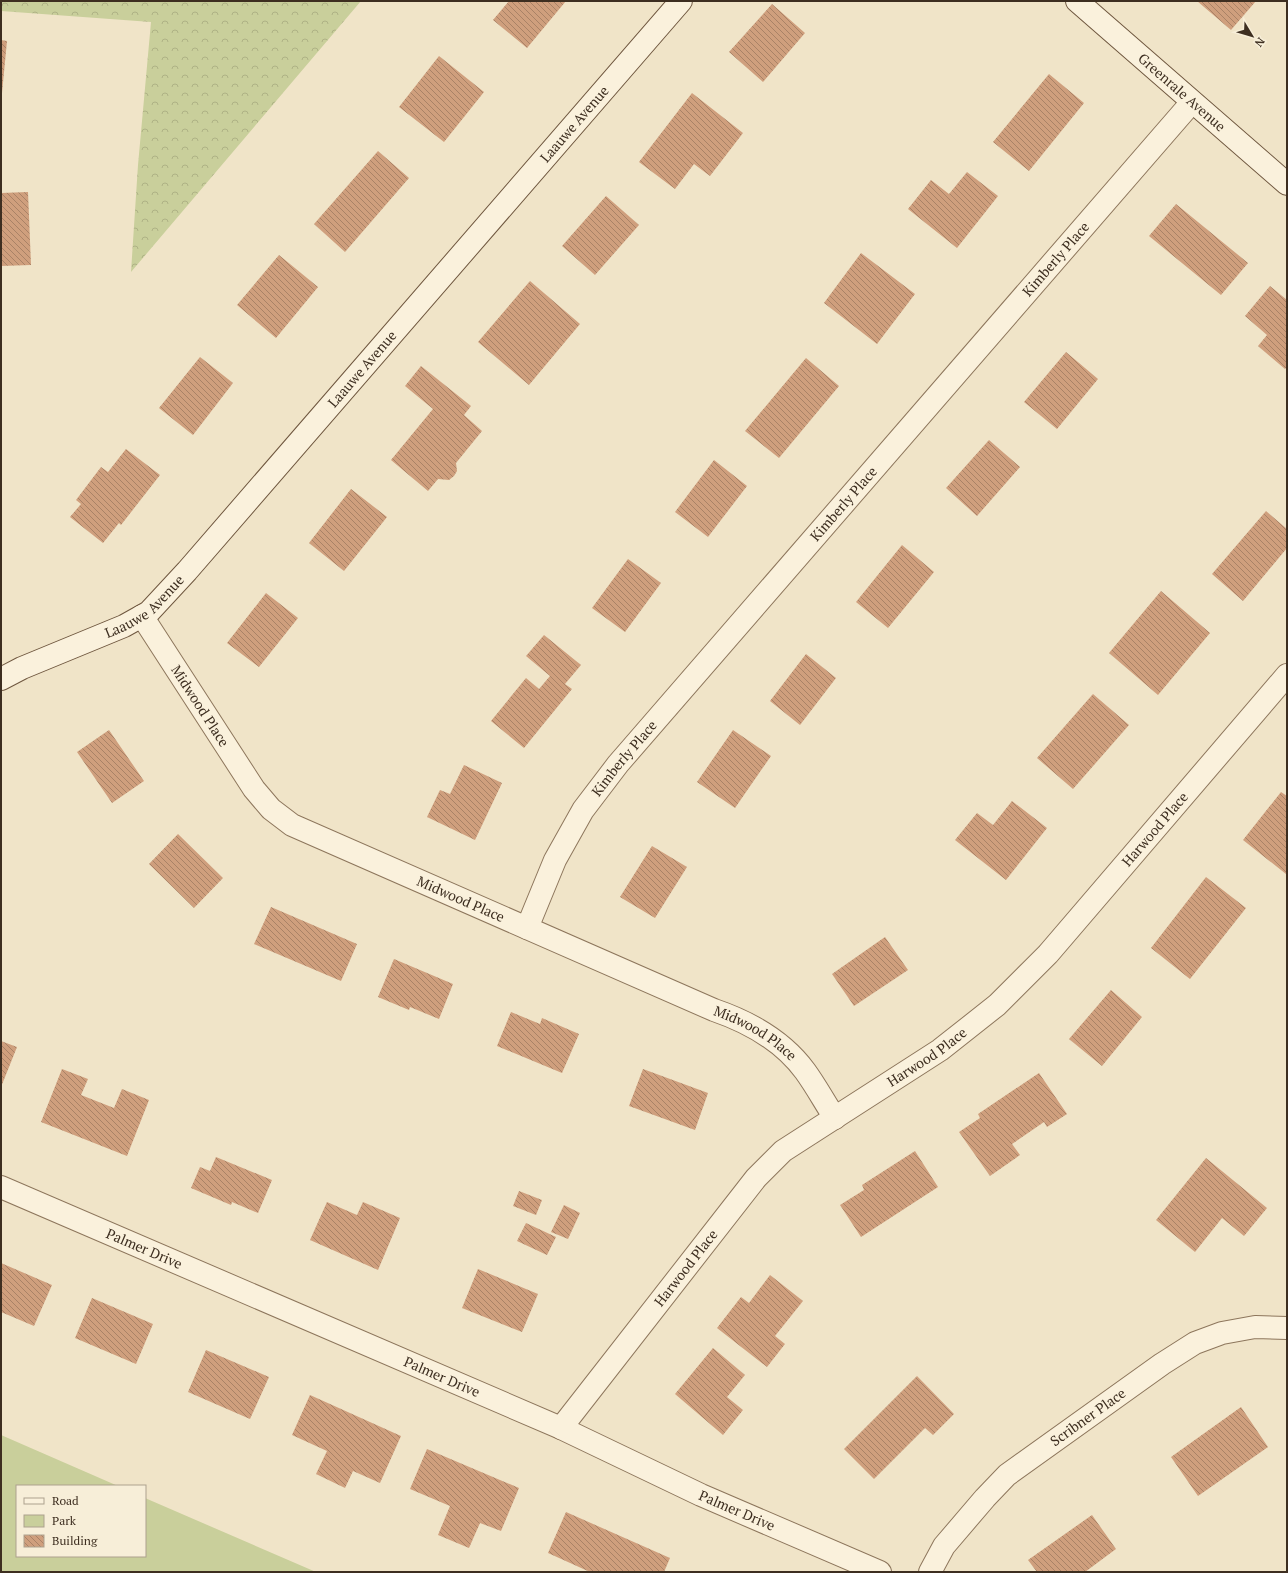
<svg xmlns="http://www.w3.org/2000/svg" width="1288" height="1573" viewBox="0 0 1288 1573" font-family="'PT Serif',serif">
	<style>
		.forest { fill: url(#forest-crowns) }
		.green { fill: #c9cf9b }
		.building { fill: url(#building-back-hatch) }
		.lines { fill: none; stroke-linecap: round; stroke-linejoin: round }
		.street-casing { stroke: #8d765c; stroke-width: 24 }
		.secondary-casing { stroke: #6f573f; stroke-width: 24 }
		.street { stroke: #faf1dc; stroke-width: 22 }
		.secondary { stroke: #faf1dc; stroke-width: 22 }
		.labels { text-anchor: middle; stroke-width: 3; stroke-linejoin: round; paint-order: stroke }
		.street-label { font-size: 14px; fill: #3d2e20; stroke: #f7eed8 }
	</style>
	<defs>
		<pattern id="forest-crowns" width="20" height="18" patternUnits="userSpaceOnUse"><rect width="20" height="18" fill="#c9cf9b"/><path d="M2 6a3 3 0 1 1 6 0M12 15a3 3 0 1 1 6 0" fill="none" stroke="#aeb285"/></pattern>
		<pattern id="building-back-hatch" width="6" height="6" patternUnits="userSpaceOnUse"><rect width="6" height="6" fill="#cf9f7d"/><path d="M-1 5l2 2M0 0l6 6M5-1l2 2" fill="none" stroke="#a98266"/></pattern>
	</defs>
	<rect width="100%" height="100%" fill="#f0e4c8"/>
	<path class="forest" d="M1 1H361L131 272 138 165 151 22 1 11Z"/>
	<path class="green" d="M1 1435 118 1486H17V1556H145V1498L316 1572H1Z"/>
	<path class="building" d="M509 1H566L527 48 493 20Z
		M1197 1H1256L1231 30Z
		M772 4 805 33 763 82 729 52Z
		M1 40 7 41 2 93H1Z
		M439 56 484 92 444 142 399 107Z
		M1049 74 1084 103 1029 171 993 142Z
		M692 93 743 133 710 176 694 164 675 189 639 162Z
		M378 151 409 178 345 252 314 224Z
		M967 172 998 196 957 248 908 209 931 180 949 194Z
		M28 192 31 265 1 266V193Z
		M606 196 639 225 595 275 562 246Z
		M1176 204 1248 263 1221 295 1149 236Z
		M861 253 915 294 877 344 824 303Z
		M279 255 318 287 276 338 237 305Z
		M530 281 580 324 529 385 478 342Z
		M1270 286 1287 300V367L1285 369 1258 346 1267 335 1245 316Z
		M1066 352 1098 379 1057 429 1024 402Z
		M200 357 233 383 193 435 159 408Z
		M806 358 839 386 779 458 745 431Z
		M421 366 471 406 464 415 482 431 456 463 457 471 454 476 449 480 438 479 428 491 391 460 433 409 405 386Z
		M989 440 1020 467 977 516 946 488Z
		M126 449 160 475 121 525 119 523 103 543 70 517 81 504 76 500 101 467 108 472Z
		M714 460 747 486 708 537 675 512Z
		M351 489 387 517 344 571 309 543Z
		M1266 511 1287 529V548L1243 601 1212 574Z
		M902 545 934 572 888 628 856 602Z
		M628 559 661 583 625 632 592 608Z
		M1161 591 1210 633 1158 695 1109 653Z
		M266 593 298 618 259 667 227 643Z
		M544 635 581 665 565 684 572 689 524 748 491 721 526 678 539 689 550 676 526 656Z
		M806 654 836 678 800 725 770 701Z
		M1093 694 1129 725 1073 789 1037 758Z
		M109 730 144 781 112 803 77 752Z
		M733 730 771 756 735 808 697 782Z
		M464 765 502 783 475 840 427 817 440 790 450 794Z
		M1281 792 1287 796 1286 874 1243 840Z
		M1012 801 1047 828 1006 880 955 840 977 813 993 825Z
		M178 834 223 878 194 908 149 864Z
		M652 846 687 867 655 918 620 897Z
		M1206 877 1246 908 1190 979 1151 948Z
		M271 907 357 944 341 981 254 944Z
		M885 937 908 970 854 1006 832 974Z
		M394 959 453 984 439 1019 410 1007 409 1010 378 997Z
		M1111 990 1142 1017 1102 1066 1069 1039Z
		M511 1012 540 1024 542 1018 579 1034 562 1073 497 1046Z
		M1 1041 17 1047 1 1087Z
		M62 1069 88 1079 81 1095 114 1108 122 1089 149 1100 127 1156 41 1122Z
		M643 1069 708 1093 695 1130 629 1106Z
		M1039 1073 1067 1114 1047 1127 1044 1122 1012 1144 1020 1155 990 1176 959 1132 980 1118 978 1114Z
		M915 1151 938 1187 861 1237 840 1205 864 1190 862 1185Z
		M216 1157 272 1180 258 1213 232 1202 231 1205 191 1188 200 1167 210 1171Z
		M1206 1158 1267 1208 1244 1236 1222 1218 1195 1252 1156 1220Z
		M519 1191 542 1200 536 1215 513 1206Z
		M327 1202 357 1215 363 1202 400 1218 378 1270 310 1240Z
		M564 1205 580 1213 568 1239 551 1232Z
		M526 1223 556 1237 547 1255 517 1241Z
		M1 1263 52 1285 34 1326 1 1312Z
		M478 1269 538 1294 522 1332 462 1308Z
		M770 1275 803 1301 775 1336 785 1344 767 1367 717 1328 741 1297 749 1303Z
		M92 1298 153 1324 136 1364 75 1338Z
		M713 1348 745 1375 727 1397 743 1410 723 1435 675 1394Z
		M206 1350 269 1377 250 1419 188 1392Z
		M917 1376 954 1414 933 1435 925 1428 874 1479 844 1449Z
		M310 1395 401 1436 380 1483 353 1471 345 1488 316 1474 327 1451 292 1435Z
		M1241 1407 1268 1447 1198 1496 1171 1457Z
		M427 1449 519 1488 501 1531 480 1523 469 1548 438 1535 450 1506 410 1489Z
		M566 1512 670 1558 664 1572H590L548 1553Z
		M1092 1515 1116 1549 1085 1572H1037L1028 1560Z"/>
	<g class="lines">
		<g class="street-casing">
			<g id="street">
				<path id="s1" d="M142 616 254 789 271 809 292 825 714 1010C749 1022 783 1041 805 1071 816 1086 825 1103 835 1118"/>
				<path id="s2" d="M527 928 555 860 583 810 618 764 1192 102"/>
				<path id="s3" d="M1 1187 561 1428 701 1495 880 1572"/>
				<path id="s4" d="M561 1428 756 1178 783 1151 940 1050 997 1005 1048 954 1287 675"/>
				<path id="s5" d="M930 1572 944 1546 985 1498 1007 1475 1162 1364 1195 1343 1222 1333 1255 1327 1287 1328"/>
			</g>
		</g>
		<g class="secondary-casing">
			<g id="secondary">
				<path id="s6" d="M1077 1 1287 184"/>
				<path id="s7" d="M1 679 22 668 124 626 149 612 187 571 681 1"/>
			</g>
		</g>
		<use href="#street" class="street"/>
		<use href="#secondary" class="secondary"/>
	</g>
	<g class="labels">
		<g class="street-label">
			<text dy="5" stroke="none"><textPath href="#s6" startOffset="139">Greenrale Avenue</textPath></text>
			<text dy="5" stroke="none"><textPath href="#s7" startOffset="810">Laauwe Avenue</textPath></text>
			<text dy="5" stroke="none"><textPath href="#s2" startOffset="857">Kimberly Place</textPath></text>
			<text dy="5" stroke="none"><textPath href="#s7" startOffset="486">Laauwe Avenue</textPath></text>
			<text dy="5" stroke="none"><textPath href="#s2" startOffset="533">Kimberly Place</textPath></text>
			<text dy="5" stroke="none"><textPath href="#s7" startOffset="162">Laauwe Avenue</textPath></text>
			<text dy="5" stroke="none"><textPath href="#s1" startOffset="107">Midwood Place</textPath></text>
			<text dy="5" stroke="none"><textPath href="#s2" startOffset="197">Kimberly Place</textPath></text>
			<text dy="5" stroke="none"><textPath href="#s4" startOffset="851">Harwood Place</textPath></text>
			<text dy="5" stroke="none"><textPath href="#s1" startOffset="443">Midwood Place</textPath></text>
			<text dy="5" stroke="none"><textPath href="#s1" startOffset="767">Midwood Place</textPath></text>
			<text dy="5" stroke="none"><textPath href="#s4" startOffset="527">Harwood Place</textPath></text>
			<text dy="5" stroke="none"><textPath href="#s3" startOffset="156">Palmer Drive</textPath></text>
			<text dy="5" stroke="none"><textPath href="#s4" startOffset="203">Harwood Place</textPath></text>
			<text dy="5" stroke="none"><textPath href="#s3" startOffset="480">Palmer Drive</textPath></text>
			<text dy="5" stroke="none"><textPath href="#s5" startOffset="224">Scribner Place</textPath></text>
			<text dy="5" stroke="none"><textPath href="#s3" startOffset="804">Palmer Drive</textPath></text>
		</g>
	</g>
	<rect width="1288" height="1573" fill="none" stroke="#3d2e20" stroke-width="4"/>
	<rect x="16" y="1485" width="130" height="72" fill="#f7eed8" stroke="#ada18e"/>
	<rect x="24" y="1498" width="20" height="6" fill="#faf1dc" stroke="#ada18e"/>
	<text x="52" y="1505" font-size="12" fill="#3d2e20">Road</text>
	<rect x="24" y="1515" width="20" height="12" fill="#c9cf9b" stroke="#ada18e"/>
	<text x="52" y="1525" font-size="12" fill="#3d2e20">Park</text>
	<rect x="24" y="1535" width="20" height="12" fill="url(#building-back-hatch)" stroke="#ada18e"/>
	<text x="52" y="1545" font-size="12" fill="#3d2e20">Building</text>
	<g transform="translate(1252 36) rotate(128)" stroke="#f7eed8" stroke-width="3" paint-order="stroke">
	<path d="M0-3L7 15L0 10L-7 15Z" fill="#3d2e20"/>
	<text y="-6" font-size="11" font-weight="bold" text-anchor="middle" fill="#3d2e20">N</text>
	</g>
</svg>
